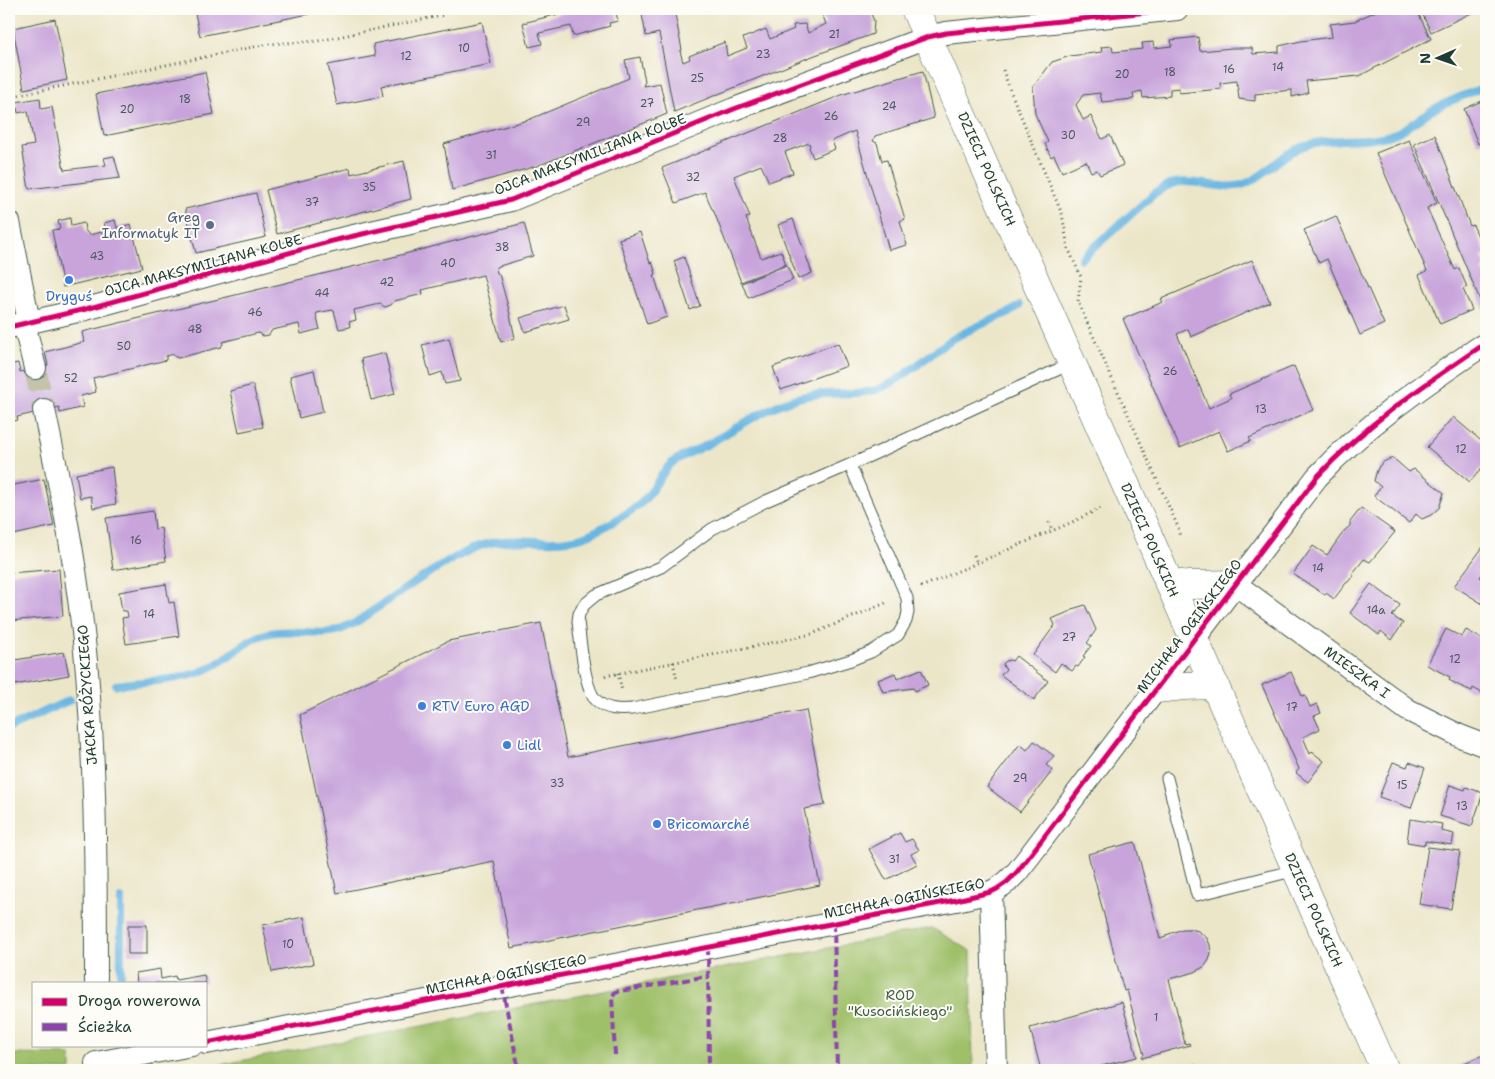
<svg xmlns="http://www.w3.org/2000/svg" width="1495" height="1079" viewBox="0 0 1495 1079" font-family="'Shantell Sans',sans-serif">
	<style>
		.green { fill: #9fc069; stroke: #5f7e4e }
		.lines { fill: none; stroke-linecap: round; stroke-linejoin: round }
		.stream { stroke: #69b6e2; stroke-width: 8 }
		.building { fill: #c8a4db }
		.street-tunnel { stroke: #c3c4ab; stroke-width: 22; stroke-dasharray: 22 11; stroke-linecap: butt }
		.lane-casing { stroke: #3e564a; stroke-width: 13 }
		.street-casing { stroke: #3e564a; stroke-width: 24 }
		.secondary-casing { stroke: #3e564a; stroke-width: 29 }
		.path { stroke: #3e564a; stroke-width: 3; stroke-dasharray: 1 4; stroke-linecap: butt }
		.lane { stroke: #fff; stroke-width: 11 }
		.street { stroke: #fff; stroke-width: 22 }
		.secondary { stroke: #fff; stroke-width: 28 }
		.quiet { stroke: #8e44ad; stroke-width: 4; stroke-dasharray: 8 4; stroke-linecap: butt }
		.cycleway-casing { stroke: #fdfcf7; stroke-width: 8 }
		.cycleway { stroke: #d6006c; stroke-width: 5 }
		.service-dot { fill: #5c6f8a; stroke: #fdfcf7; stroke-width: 2 }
		.shop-dot { fill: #3f7fe0; stroke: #fdfcf7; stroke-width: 2 }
		.labels { text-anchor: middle; stroke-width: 4; stroke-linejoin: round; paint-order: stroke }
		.number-label { font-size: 11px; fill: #49575e }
		.street-label { font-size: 14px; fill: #1f3d34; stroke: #fdfcf7 }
		.service-label { font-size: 14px; fill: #4e5e75; stroke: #fdfcf7; text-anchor: end }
		.shop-label { font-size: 14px; fill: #366cbe; stroke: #fdfcf7; text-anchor: start }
		.park-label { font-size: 14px; fill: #3f5e41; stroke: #fdfcf7 }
	</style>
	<rect width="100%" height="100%" fill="#fdfcf7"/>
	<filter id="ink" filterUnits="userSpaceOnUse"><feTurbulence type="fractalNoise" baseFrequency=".02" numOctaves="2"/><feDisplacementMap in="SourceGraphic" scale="10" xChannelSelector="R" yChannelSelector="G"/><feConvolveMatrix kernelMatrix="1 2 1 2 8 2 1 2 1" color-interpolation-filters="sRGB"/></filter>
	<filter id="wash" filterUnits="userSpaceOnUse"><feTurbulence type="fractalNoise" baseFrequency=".0096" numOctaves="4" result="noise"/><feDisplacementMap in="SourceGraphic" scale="20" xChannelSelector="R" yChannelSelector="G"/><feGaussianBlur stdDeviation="1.12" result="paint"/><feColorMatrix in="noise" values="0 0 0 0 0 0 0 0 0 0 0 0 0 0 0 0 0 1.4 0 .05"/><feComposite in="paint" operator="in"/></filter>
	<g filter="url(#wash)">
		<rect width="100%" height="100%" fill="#ece6c9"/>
		<path class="green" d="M932 928 971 951 973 1070H193Z
			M9 1054 71 1055V1070H9Z"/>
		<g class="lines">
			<path class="stream" d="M1081 259 1155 193C1161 189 1167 185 1175 183 1199 178 1224 193 1247 183 1267 175 1280 155 1301 147 1329 136 1362 143 1391 135 1409 129 1418 118 1434 109 1450 100 1469 94 1486 86
				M116 685C144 681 180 681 205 670 228 661 245 638 270 633 296 627 323 640 349 626 358 622 366 615 374 610 407 588 440 563 477 547 513 532 554 550 590 534 603 528 637 509 645 499 653 490 664 469 672 463 680 456 698 450 708 444 738 428 773 402 806 396 828 391 857 396 876 390 904 380 926 356 951 340 969 329 991 321 1010 312L1019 306
				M9 728 70 700
				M121 899V983"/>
		</g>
		<g id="blocks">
			<path class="building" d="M194 9H308L309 14 200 36Z
				M574 9H615L618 21 609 23 610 26 573 36 571 26 539 33 542 44 529 47 523 23 575 10Z
				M641 9H674L682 50 680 51 683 62 690 59 689 56 725 42 727 56 747 48 743 38 766 29 770 39 794 29 793 25 805 24 808 33 826 24 820 9H869L874 21 873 34 810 57 674 112 659 33 646 36Z
				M1380 9H1416L1431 39 1359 76 1306 81 1308 93 1292 97V90L1255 94V101L1239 99 1237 81 1220 83 1221 89 1179 93V88L1170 89V96L1143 98 1142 91 1133 93 1134 99 1102 102 1100 93 1083 95 1076 105 1083 120 1091 116 1102 139 1110 135 1123 165 1100 175 1097 170 1091 172 1086 161 1062 172 1054 155 1051 157 1045 144 1048 142 1035 114 1033 87 1052 62 1070 56 1102 52 1101 47 1112 46 1113 52 1143 49 1142 43 1153 42 1154 48 1172 46 1171 40 1198 37 1200 51 1232 48H1252L1253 54 1279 52V46L1301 41 1332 37 1330 24 1355 21Z
				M1420 9H1480L1431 32Z
				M55 19 67 80 24 89 13 28Z
				M482 22 491 64 381 86 383 96 337 105 328 65 375 56 373 44Z
				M640 57 645 81 643 86 660 83 667 114 537 166 452 190 444 144 528 120 629 78 625 60Z
				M923 71 934 118 875 136 873 141 877 143 882 161 887 160 905 219 900 221 907 245 889 250 855 131 832 141 835 149 813 158 809 147 810 146 809 143 785 152 793 173 769 182 761 165 734 176 750 217 746 218 761 258 781 251 786 264 741 282 713 209H712L705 192 676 203 662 168 844 94Z
				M205 72 214 114 104 136 96 94Z
				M40 98 41 109 52 107 64 170 106 165 104 158 114 156 120 178 29 189 22 147 34 145 28 111 18 113 16 102Z
				M1482 101 1486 109V140L1478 144 1464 109Z
				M1435 135 1470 226 1473 225 1486 254 1481 256 1485 264 1482 273 1486 275V314L1414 144Z
				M1409 140 1437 203 1427 208 1455 270 1459 268 1467 287 1463 289 1472 310 1440 324 1419 275 1427 271 1376 153Z
				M404 161 411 199 277 234 266 190 350 168 351 174Z
				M256 193 266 237 196 253 185 209Z
				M1336 216 1384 324 1360 335 1327 259 1319 263 1304 230Z
				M70 218 71 226 84 223 85 230 89 235 106 231 104 223 115 220 117 228 131 224 142 268 63 287 52 230 60 229 58 221Z
				M793 219 812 273 798 279 778 225Z
				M524 223 533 256 496 267 497 273 499 274 509 310 515 338 501 342 483 275 422 290 423 294 394 301 391 305 385 307 380 304 354 310 356 320 349 322 350 327 339 329 334 311 332 310 317 313 316 315 320 329 301 334 299 324 272 330 269 335 263 336 258 333 222 342 223 344 221 347 178 358 174 356V354L166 356V360L93 378 96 392 81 396 83 407 60 413 59 407 17 417 18 420 9 422V365L18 363 20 372 48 365 45 352 84 342 82 332 393 257Z
				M640 232 650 263 652 262 656 274 654 275 667 317 647 324 619 239Z
				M684 257 700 306 690 310 674 261Z
				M1252 260 1270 302 1191 337 1188 329 1177 334 1209 408 1231 398 1229 394 1294 366 1313 410 1249 438 1251 441 1228 451 1219 431 1180 448 1123 319 1163 302 1161 299Z
				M787 265 793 280 748 298 742 283Z
				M564 305 569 319 525 332 520 318Z
				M449 338 460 381 445 384 442 372 430 376 422 345Z
				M838 343 847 366 781 390 773 367Z
				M385 353 395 394 371 400 361 359Z
				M314 370 323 412 299 418 290 376Z
				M253 385 263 427 239 432 230 391Z
				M1453 417 1486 445V463L1470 482 1427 447Z
				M1393 458 1409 472 1414 469 1444 493 1439 508 1431 515 1422 519 1416 514 1409 523 1374 496 1381 487 1374 481 1376 473 1379 466 1385 461Z
				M112 467 116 504 93 508 91 496 80 498 76 474Z
				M44 479 54 526 9 536V486Z
				M1361 508 1395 532 1370 562 1364 559 1353 573V576L1348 582 1346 583 1334 599 1326 593 1325 595 1293 574 1313 546 1327 555 1345 530 1350 526V522Z
				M153 511 155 529 161 528 166 561 113 570 106 518Z
				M1486 543V570L1480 577 1486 581V606L1454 586Z
				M59 569 63 616 9 621V573Z
				M166 584 169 603 174 602 179 636 126 644 122 618 128 617 127 611H122L119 592Z
				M1371 584 1400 605 1392 616 1403 623 1392 640 1381 631 1379 635 1350 613Z
				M1085 605 1096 630 1087 643 1091 646 1083 656 1085 657 1078 667 1076 666 1072 671 1061 663 1055 672 1033 655 1055 625 1052 619 1073 610 1072 609Z
				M541 623 568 757 785 713V714L806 710 825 805 804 809 820 885 511 948 494 861 337 893 300 715 448 641Z
				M1446 629 1462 637 1466 630 1486 641V695L1473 688 1472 691 1460 686 1449 680 1450 677 1427 665Z
				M64 652 69 675 9 686V661Z
				M1016 656 1048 681 1034 700 1001 675 1006 669 1004 668 1003 664 1006 661 1010 660 1012 661Z
				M921 669 928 685 915 691 913 688 883 692 878 680 895 673 897 679Z
				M1291 672 1302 696 1305 695 1310 707 1317 704 1321 713 1314 716 1320 729 1303 737 1310 754 1312 752 1324 761 1308 782 1296 773 1299 769 1262 685Z
				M1034 741 1054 756 1046 765 1053 770 1020 812 987 787 1020 744 1027 750Z
				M1393 762 1407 767 1409 762 1425 768 1411 808 1379 797Z
				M1450 785 1465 790 1466 787 1483 793 1472 826 1440 816Z
				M1410 819 1442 824 1441 831 1454 834 1452 845 1425 841V845L1407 842Z
				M900 833 905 842 912 839 919 850 911 854 917 864 886 880 869 849Z
				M1135 842 1160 939 1166 937V935L1183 929H1191L1198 931 1207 938 1210 945 1211 953 1209 960 1205 966 1195 972 1169 979 1185 1044 1189 1043 1190 1045 1142 1058V1056L1144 1055 1127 990 1124 991 1088 854Z
				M1428 847 1460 851 1451 909 1419 904Z
				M304 917 313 964 272 972 263 925Z
				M128 925H147V954H128Z
				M160 969 161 979 175 976 176 980 204 975 206 983H137L136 973Z
				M1122 1002 1137 1057 1086 1070H1041L1030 1028Z
				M1483 1055 1486 1063V1070H1448Z
				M1195 1064 1196 1070H1173Z"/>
		</g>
	</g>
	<g filter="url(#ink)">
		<use href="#blocks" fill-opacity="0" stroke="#3e564a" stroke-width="1"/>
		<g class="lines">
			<path class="street-tunnel" d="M35 368 44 410"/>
			<g class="lane-casing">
				<path id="lane" d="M850 465 907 598 908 612 906 621 898 635 871 652 851 660 808 673 632 709C619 710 606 710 596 700 584 688 580 639 578 621L579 614 584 605 596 595 661 567 712 529 766 501 863 459 1072 363
					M1167 778 1197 895 1296 870"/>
			</g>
			<g class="street-casing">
				<path id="street" d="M9 222 29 322
					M24 323 35 368
					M9 327 86 309 332 241 511 200 734 109 928 37 946 33 1177 9
					M44 410C59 481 74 551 82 623 96 742 96 863 96 983
					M1235 584 1408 710 1460 736 1486 746
					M991 892 996 1070
					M206 1043 956 900 991 892 997 889 1007 882 1017 872 1031 854 1317 477C1364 426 1422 386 1480 347L1486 344
					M96 1063 192 1045"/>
			</g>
			<g class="secondary-casing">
				<path id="secondary" d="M915 9 1385 1070
					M1168 582 1190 585 1235 584
					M1156 689 1184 686 1215 685"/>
			</g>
			<path class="path" d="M1003 70 1010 90 1062 214 1068 248 1081 277 1078 302 1178 527 1180 538
				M9 97 268 44 318 41 445 15 446 9
				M1049 522 1052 530
				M974 555 977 563
				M921 587 1068 524 1101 508
				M673 662 677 680
				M618 673 622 691
				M605 676 752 647 812 634 888 602"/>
			<use href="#lane" class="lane"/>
			<use href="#street" class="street"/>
			<use href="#secondary" class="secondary"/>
			<path class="quiet" d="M834 923 837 1070
				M708 947 709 1070
				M502 986 519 1070
				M615 1055 612 997 615 992 708 976"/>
			<g class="cycleway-casing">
				<path id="cycleway" d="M9 327 86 309 332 241 511 200 734 109 928 37 946 33 1177 9
					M206 1043 956 900 991 892 997 889 1007 882 1017 872 1031 854 1317 477C1364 426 1422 386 1480 347L1486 344"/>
			</g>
			<use href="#cycleway" class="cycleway"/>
		</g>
	</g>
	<circle class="service-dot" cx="210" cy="225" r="5"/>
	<g class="shop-dot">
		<circle cx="69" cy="280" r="5"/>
		<circle cx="422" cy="706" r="5"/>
		<circle cx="507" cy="745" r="5"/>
		<circle cx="657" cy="824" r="5"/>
	</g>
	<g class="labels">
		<g class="number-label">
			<text x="834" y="38">21</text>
			<text x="464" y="52">10</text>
			<text x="763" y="58">23</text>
			<text x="406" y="60">12</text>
			<text x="1278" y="71">14</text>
			<text x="1229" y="73">16</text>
			<text x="1170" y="76">18</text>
			<text x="1122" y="78">20</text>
			<text x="697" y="82">25</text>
			<text x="185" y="103">18</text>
			<text x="647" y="107">27</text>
			<text x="889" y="110">24</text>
			<text x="127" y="113">20</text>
			<text x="831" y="120">26</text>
			<text x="583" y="126">29</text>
			<text x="1068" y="139">30</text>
			<text x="780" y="142">28</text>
			<text x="491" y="159">31</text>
			<text x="693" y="181">32</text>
			<text x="369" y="191">35</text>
			<text x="312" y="206">37</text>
			<text x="502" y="251">38</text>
			<text x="97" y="260">43</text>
			<text x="448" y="267">40</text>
			<text x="387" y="286">42</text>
			<text x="322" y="297">44</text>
			<text x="255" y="316">46</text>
			<text x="195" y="333">48</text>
			<text x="124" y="350">50</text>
			<text x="1170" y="375">26</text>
			<text x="71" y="382">52</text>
			<text x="1261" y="413">13</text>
			<text x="1461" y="453">12</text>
			<text x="136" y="544">16</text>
			<text x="1318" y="572">14</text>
			<text x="1376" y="614">14a</text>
			<text x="149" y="618">14</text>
			<text x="1069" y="641">27</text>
			<text x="1455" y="663">12</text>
			<text x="1292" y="711">17</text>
			<text x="1020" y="782">29</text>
			<text x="557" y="787">33</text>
			<text x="1402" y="789">15</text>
			<text x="1462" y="810">13</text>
			<text x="894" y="863">31</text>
			<text x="288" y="948">10</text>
			<text x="1156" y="1021">1</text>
		</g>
		<g class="street-label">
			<text transform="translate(590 154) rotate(-21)" y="5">OJCA MAKSYMILIANA KOLBE</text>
			<text transform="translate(987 169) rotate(66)" y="5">DZIECI POLSKICH</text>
			<text transform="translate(203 265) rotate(-15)" y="5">OJCA MAKSYMILIANA KOLBE</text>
			<text transform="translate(1150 540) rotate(66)" y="5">DZIECI POLSKICH</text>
			<text transform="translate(1189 626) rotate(-53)" y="5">MICHAŁA OGIŃSKIEGO</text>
			<text transform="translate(1357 672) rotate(36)" y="5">MIESZKA I</text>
			<text transform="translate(87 695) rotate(-94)" y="5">JACKA RÓŻYCKIEGO</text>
			<text transform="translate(904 898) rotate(-11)" y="5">MICHAŁA OGIŃSKIEGO</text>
			<text transform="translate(1314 910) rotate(66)" y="5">DZIECI POLSKICH</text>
			<text transform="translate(506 974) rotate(-11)" y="5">MICHAŁA OGIŃSKIEGO</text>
		</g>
		<g class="service-label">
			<text x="200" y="222">Greg<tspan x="200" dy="16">Informatyk IT</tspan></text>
		</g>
		<g class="shop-label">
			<text x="69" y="301" text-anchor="middle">Dryguś</text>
			<text x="432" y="711">RTV Euro AGD</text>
			<text x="517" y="750">Lidl</text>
			<text x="667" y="829">Bricomarché</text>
		</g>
		<g class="park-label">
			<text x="900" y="1000">ROD<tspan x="900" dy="16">"Kusocińskiego"</tspan></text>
		</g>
	</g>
	<rect width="1495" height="1079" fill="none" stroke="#fdfcf7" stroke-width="30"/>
	<rect x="32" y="982" width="175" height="65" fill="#fdfcf7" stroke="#a4b0a9"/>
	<rect x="42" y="998" width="25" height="8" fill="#d6006c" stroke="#a4b0a9"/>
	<text x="78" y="1006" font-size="15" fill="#1f3d34">Droga rowerowa</text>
	<rect x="42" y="1023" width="25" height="8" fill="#8e44ad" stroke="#a4b0a9"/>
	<text x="78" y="1032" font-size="15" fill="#1f3d34">Ścieżka</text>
	<g transform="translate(1438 58) rotate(268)" stroke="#fdfcf7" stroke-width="4" paint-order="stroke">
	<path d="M0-4L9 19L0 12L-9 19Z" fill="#1f3d34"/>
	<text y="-8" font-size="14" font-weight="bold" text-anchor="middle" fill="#1f3d34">N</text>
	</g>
</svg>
